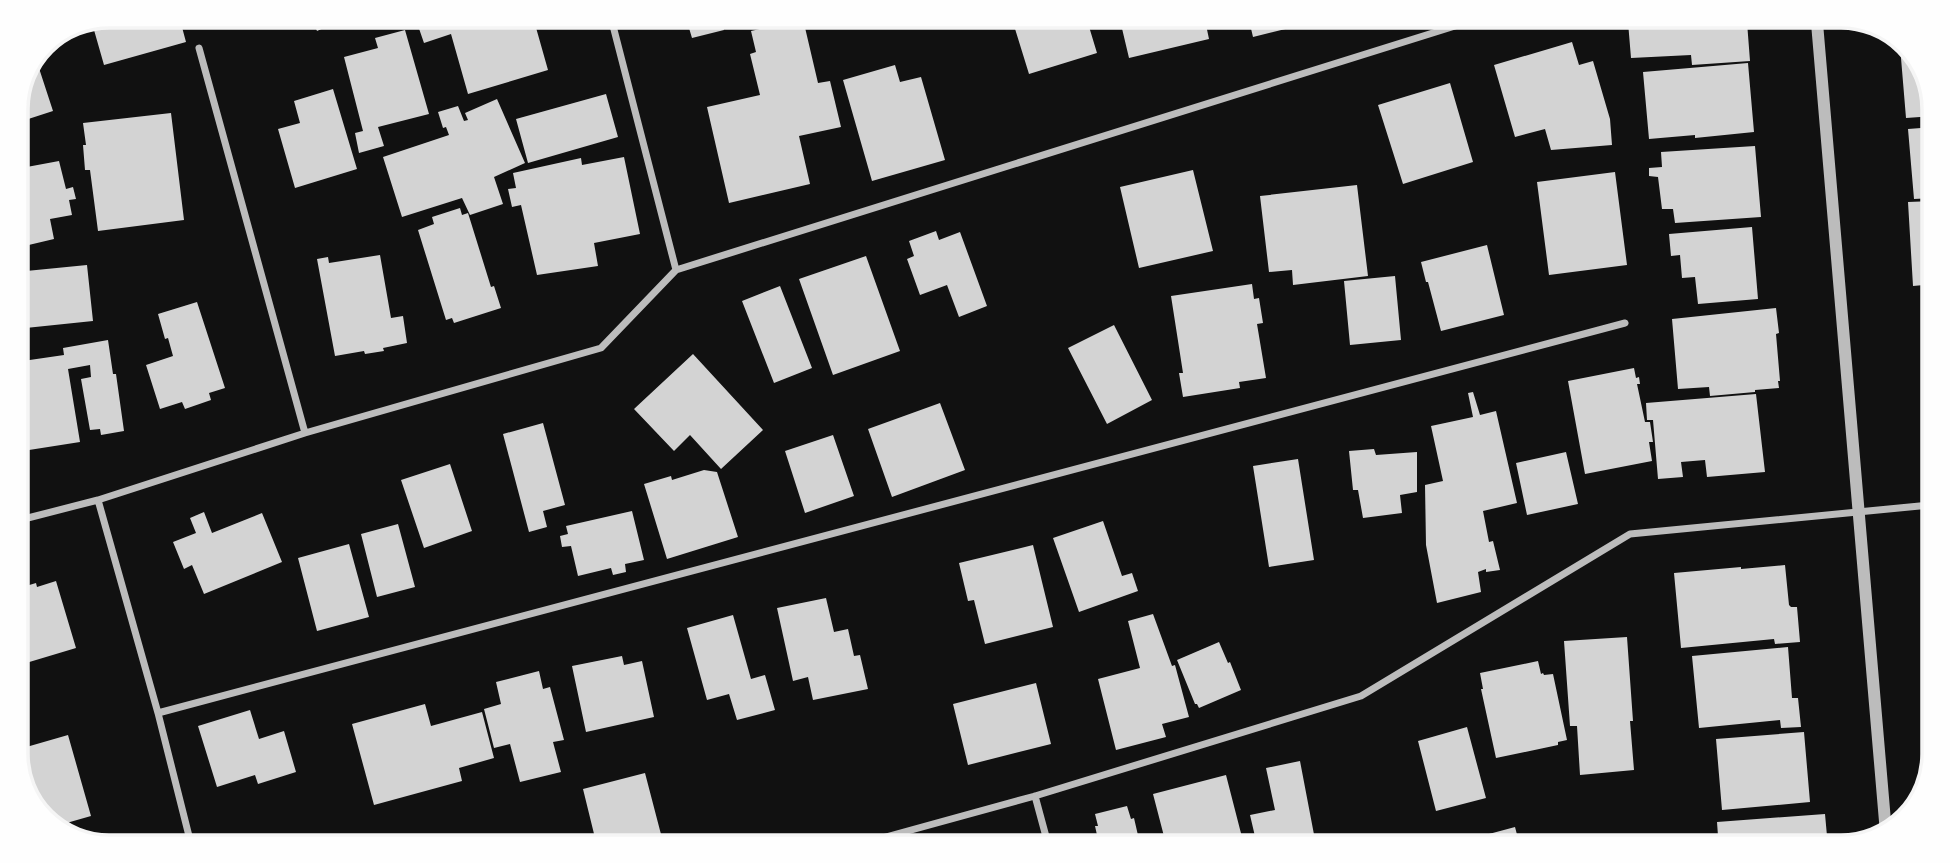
<svg xmlns="http://www.w3.org/2000/svg" width="1950" height="863" viewBox="0 0 1950 863" font-family="'Archivo Narrow',sans-serif">
	<style>
		.building { fill: #d3d3d3 }
		.lines { fill: none; stroke-linecap: round; stroke-linejoin: round }
		.minor { stroke: #bcbcbc; stroke-width: 7 }
		.tertiary { stroke: #bcbcbc; stroke-width: 12 }
		.rim { fill: none; stroke: #f5f5f5; stroke-width: 3.5 }
	</style>
	<rect width="100%" height="100%" fill="#111"/>
	<path class="building" d="M109 16H179L186 42 104 65 92 23Z
		M311 17H348L317 31Z
		M415 17H455L446 21 447 22 464 17H533L548 70 468 94 451 34 424 43Z
		M686 18H721L724 30 692 38Z
		M803 19 818 83 830 81 841 127 799 136 810 184 729 203 707 107 760 95 750 54 756 52 751 31Z
		M1012 19 1087 20 1097 53 1029 74Z
		M1120 20H1205L1209 39 1129 58Z
		M1249 20 1314 21V22L1253 37Z
		M1628 22H1747L1750 61 1692 65 1691 55 1631 58Z
		M405 30 429 114 378 127 384 146 359 153 355 133 363 131 344 57 378 48 375 38Z
		M1572 42 1579 65 1593 61 1610 119 1612 145 1551 150 1545 129 1515 137 1494 65Z
		M1900 46H1905L1918 57 1934 103V116L1906 118Z
		M36 59 53 111 16 123V103Z
		M1748 63 1754 132 1695 138V135L1649 139 1643 72Z
		M895 65 900 82 921 77 945 160 872 181 843 80Z
		M1450 83 1473 162 1403 184 1378 105Z
		M333 89 357 169 295 188 278 129 300 123 294 101Z
		M606 94 618 137 528 163 516 119Z
		M497 99 525 163 494 177 503 204 470 215 462 198 402 217 383 157 449 135 446 127 443 128 438 112 458 106 464 121 468 120 465 113Z
		M171 113 184 220 98 231 90 170H85L83 145H86L83 123Z
		M1934 127 1933 198 1914 199 1908 129Z
		M1755 146 1761 217 1675 223 1673 209H1662L1658 177 1649 176V168L1662 167 1661 152Z
		M624 157 640 234 594 243 598 266 537 275 521 205 512 207 508 189 516 188 513 173 581 158 582 165Z
		M59 161 66 189 73 187 76 199 69 200 72 215 50 219 54 239 16 248V169Z
		M1193 170 1213 251 1139 268 1120 187Z
		M1615 172 1627 265 1549 275 1537 182Z
		M1357 185 1368 276 1293 285 1292 270 1269 272 1260 196Z
		M1933 201 1931 367H1929L1924 285 1913 286 1908 202Z
		M460 208 462 215 468 213 491 287 494 286 501 308 454 323 452 318 446 320 418 230 434 224 432 217Z
		M1752 227 1758 299 1698 304 1695 277 1682 278 1680 255 1671 256 1669 234Z
		M936 231 939 240 960 232 987 306 959 317 947 285 920 295 907 259 914 256 909 241Z
		M1487 245 1504 315 1441 331 1428 282H1426L1421 262Z
		M380 255 391 318 403 316 407 343 383 348 384 351 365 354 364 351 335 356 317 259 328 257 329 263Z
		M866 256 900 351 833 375 799 279Z
		M87 265 93 321 16 329V272Z
		M1395 276 1401 340 1350 345 1344 281Z
		M1252 284 1254 299 1259 298 1263 323 1257 324 1266 378 1239 382 1240 388 1183 397 1179 373H1183L1171 296Z
		M780 286 812 368 774 383 742 301Z
		M197 302 225 388 209 393 211 400 185 409 182 402 160 409 146 365 173 356 168 338 165 339 158 314Z
		M1776 308 1779 333 1776 334 1780 381H1778L1779 388 1755 390V392L1710 396 1709 387 1678 389 1672 319Z
		M1114 325 1152 400 1107 424 1068 348Z
		M108 340 113 374H116L124 431 101 435 100 429 90 430 81 379 91 377 90 365 68 369 80 442 29 450 16 362 64 355 63 348Z
		M693 354 763 430 721 469 690 435 674 451 634 409Z
		M1634 368 1636 378 1639 377 1640 384H1637L1645 422H1650L1653 442H1649L1652 461 1585 474 1568 381Z
		M1473 392 1480 415 1496 411 1517 503 1483 511 1489 542 1493 541 1500 570 1486 572V569L1478 572 1481 592 1437 603 1426 545 1425 485 1443 481 1431 426 1473 417 1468 393Z
		M1756 394 1765 472 1707 477 1705 460 1681 462 1683 477 1658 479 1653 420H1647L1646 403Z
		M940 403 965 470 892 497 868 429Z
		M543 423 565 505 543 511 547 527 529 532 503 434Z
		M833 435 854 496 805 513 785 451Z
		M1374 449 1376 455 1417 452V492L1400 495 1402 513 1363 518 1358 490H1353L1349 451Z
		M1566 452 1578 504 1527 515 1516 463Z
		M1298 459 1314 560 1269 567 1253 466Z
		M450 464 472 531 424 548 401 480Z
		M704 470 717 472 738 537 667 559 644 484 671 476 672 480Z
		M632 511 644 560 625 564 626 572 613 575 611 568 578 576 571 546 562 547 560 536 568 534 566 526Z
		M204 512 212 533 262 513 282 562 204 594 192 565 184 569 173 542 196 533 190 518Z
		M1103 521 1122 576 1132 573 1138 591 1079 612 1053 538Z
		M398 524 415 587 377 597 361 534Z
		M349 544 369 617 317 631 298 558Z
		M1033 545 1053 627 985 644 974 600 968 601 959 563Z
		M1785 565 1789 605 1791 607H1797L1800 642 1775 644 1774 639 1681 648 1674 573 1741 567V569Z
		M56 581 76 648 16 666V589L36 583 37 587Z
		M826 598 834 632 848 629 854 656 860 655 868 689 813 700 808 677 793 681 777 608Z
		M1153 614 1172 666 1175 665 1189 717 1162 724 1166 737 1116 750 1098 679 1140 668 1128 621Z
		M733 615 751 679 765 675 775 710 737 720 729 694 707 700 687 628Z
		M1627 637 1633 721H1630L1634 770 1580 775 1577 726H1570L1564 641Z
		M1219 642 1228 663 1230 662 1241 690 1199 708 1197 704H1195L1177 660Z
		M1788 647 1792 698H1798L1801 727 1781 728 1780 720 1699 728 1692 656Z
		M622 656 624 665 642 661 654 717 586 732 572 666Z
		M1538 661 1541 674 1543 673 1544 675 1553 674 1567 740 1558 742V745L1496 758 1481 689H1483L1480 673Z
		M539 671 543 689 550 687 564 740 553 742 561 772 520 782 510 744 494 748 484 709 501 704 496 682Z
		M1036 683 1051 744 968 765 953 704Z
		M425 704 431 726 482 712 494 758 459 768 462 781 374 805 352 724Z
		M250 710 259 739 284 731 296 772 258 784 255 775 217 787 198 726Z
		M1467 727 1486 798 1436 811 1418 741Z
		M1804 732 1810 802 1722 810 1716 739Z
		M68 735 91 816 56 826 32 806 16 761V750Z
		M1300 761 1316 845H1257L1250 815 1275 810 1266 768Z
		M645 773 663 842H596L583 789Z
		M1226 775 1244 845 1166 844 1153 794Z
		M1127 806 1131 819 1134 818 1140 844H1099L1095 826H1098L1095 814Z
		M1825 814 1828 847H1715L1714 836H1718L1717 822Z
		M1515 827 1520 846H1449L1448 845Z
		M373 836 375 841H349V840Z"/>
	<g class="lines">
		<path class="minor" d="M611 18 676 270
			M199 48 305 433
			M98 500 158 713 190 840
			M16 521 98 500 305 433 601 348 676 270 1471 21
			M158 713 1625 323
			M1035 796 1048 844
			M864 843 1035 796 1361 696 1630 534 1930 505"/>
		<path class="tertiary" d="M1817 23 1886 833"/>
	</g>
	<path d="M0 0H1950V863H0ZM109 28H1841A81 81 0 0 1 1922 109V754A81 81 0 0 1 1841 835H109A81 81 0 0 1 28 754V109A81 81 0 0 1 109 28Z" fill="#fefefe" fill-rule="evenodd"/>
	<path class="rim" d="M109 28H1841A81 81 0 0 1 1922 109V754A81 81 0 0 1 1841 835H109A81 81 0 0 1 28 754V109A81 81 0 0 1 109 28Z"/>
</svg>
